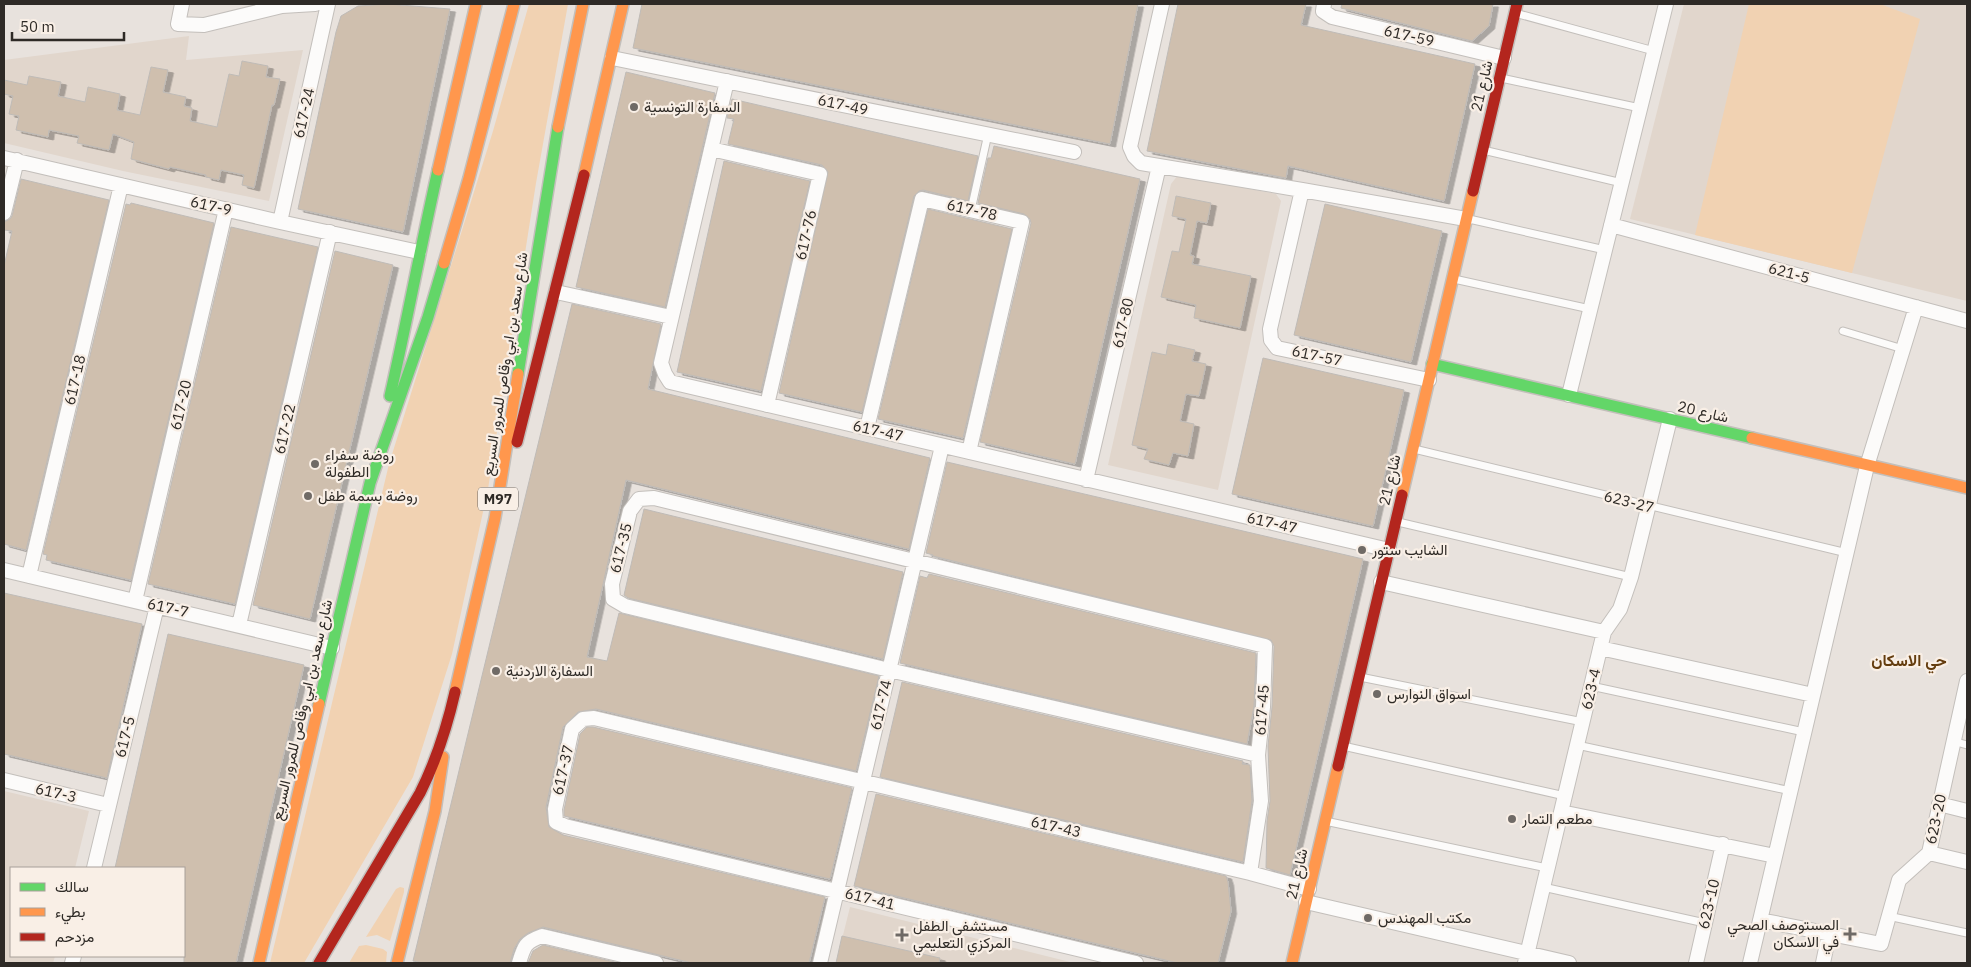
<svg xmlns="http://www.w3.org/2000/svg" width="1971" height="967" viewBox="0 0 1971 967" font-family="'IBM Plex Sans',Vazirmatn,sans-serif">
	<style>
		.built { fill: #e1d6cc }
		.green { fill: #f1d2b2 }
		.building { fill: #cfbfae; stroke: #bfbbb7; filter: url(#shadow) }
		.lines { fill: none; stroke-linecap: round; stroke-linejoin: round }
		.lane-casing { stroke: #c3bfbb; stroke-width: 9 }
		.street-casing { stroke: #c3bfbb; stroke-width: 16 }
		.fast-casing { stroke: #c3bfbb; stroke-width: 14 }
		.slow-casing { stroke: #c3bfbb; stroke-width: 14 }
		.jam-casing { stroke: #c3bfbb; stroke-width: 14 }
		.lane { stroke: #fcfbfa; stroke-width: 7 }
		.street { stroke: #fcfbfa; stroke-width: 14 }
		.fast { stroke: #63d668; stroke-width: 11 }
		.slow { stroke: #ff974d; stroke-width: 11 }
		.jam { stroke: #b3261e; stroke-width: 11 }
		.poi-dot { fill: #6f6a66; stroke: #f9efe6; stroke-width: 2 }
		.labels { text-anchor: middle; stroke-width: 4.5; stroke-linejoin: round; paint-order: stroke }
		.shield { fill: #f9efe6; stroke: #6b6560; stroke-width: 1 }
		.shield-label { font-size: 14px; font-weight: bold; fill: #2e2a26 }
		.street-label { font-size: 15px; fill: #2e2a26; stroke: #f9efe6 }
		.poi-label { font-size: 15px; fill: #2e2a26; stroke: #f9efe6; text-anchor: start }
		.neighbourhood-label { font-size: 16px; font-weight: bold; fill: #643d0f; stroke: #f9efe6 }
	</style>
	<defs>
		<filter id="shadow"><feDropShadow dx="5.5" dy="3" stdDeviation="0" flood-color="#0004"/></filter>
	</defs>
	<rect width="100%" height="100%" fill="#e8e2dd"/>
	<path class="built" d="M1684 4H1967V301L1630 219Z
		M189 36 186 60 303 50 269 201 123 171 4 143V60Z
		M1178 175 1276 194 1281 201 1218 490 1108 465 1171 184Z
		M4 791 89 811 75 868H11V956H55L53 963H4Z
		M850 907 1074 963H836Z"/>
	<path class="green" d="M529 4H568L536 183 488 489 452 654 413 777 304 963H270L389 464 493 131Z
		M1749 4H1880L1920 19 1852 273 1695 235Z
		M400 887 404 888V892L390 941 377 935 366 937 396 889Z
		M366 945 383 949 387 952 386 963H349L359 946Z"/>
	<path class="building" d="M388 4 450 9 403 232 298 209 336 32 341 16 358 6Z
		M642 4H1138L1110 144 633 48Z
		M1178 4H1306L1301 25 1475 64 1444 201 1288 166 1286 178 1147 151Z
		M1342 4H1493L1489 26 1472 41 1341 8Z
		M242 61 268 66 266 77 280 79 274 105H272L254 188 242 185 244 175 221 170 219 180 206 177V175L170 167 169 169 131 159 134 142 113 134 109 150 77 143 79 136 49 130 48 137 16 130 19 116 9 114 13 96 4 94V80L27 85 29 76 61 82 58 96 85 102 88 87 120 94 117 110 140 115 151 67 168 70 163 92 186 97 184 106 192 108 190 121 217 127 229 74 239 76Z
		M626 72 715 93 665 307 576 287Z
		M732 99 978 156 968 201 923 190 919 191 914 196 862 412 779 393 828 172 822 165 728 144 734 119 727 118Z
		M994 146 1140 179 1075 464 980 442 1031 223 1030 219 1024 214 978 203 988 158H991Z
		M724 161 810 181 761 391 677 372Z
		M21 179 109 200 26 550 4 544V266L12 231 4 230V222L10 219 12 216Z
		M1176 196 1211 203 1207 223 1197 221 1190 255 1194 256 1192 264 1251 276 1240 328 1194 318 1196 305 1161 297 1172 251 1179 252 1186 219 1172 216Z
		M131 203 214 223 131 580 46 560 47 555 43 554 126 204 130 205Z
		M1325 204 1442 231 1411 362 1294 335Z
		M928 209 1012 229 963 438 878 419Z
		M231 227 318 247 235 604 148 584Z
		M335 251 393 265 310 619 253 605Z
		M572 304 661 324 648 389 930 458 909 549 626 480 587 657 607 661 619 613 879 676 856 771 596 709 578 712 563 727 546 807 549 827 563 835 825 897 809 963H692L543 927 528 933 520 939 514 949 510 963H423L413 961Z
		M1168 344 1195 350 1192 361 1206 364 1199 396 1186 394 1180 421 1194 424 1188 456 1173 453 1169 465 1144 459 1148 449 1132 445 1152 352 1166 355Z
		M1263 358 1404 390 1373 526 1232 494Z
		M947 462 1363 559 1290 875 1266 868 1267 821 1270 801 1268 746 1272 707 1274 646 1271 640 933 556V555L926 553Z
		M644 509 903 572 883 659 628 598 624 595Z
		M929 574 1256 653 1254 706 1247 744 900 663 920 576 927 578Z
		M4 593 142 624 107 778 4 754Z
		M168 634 304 665 236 963H184V868H115Z
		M902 682 1243 761 1242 764 1250 765 1252 801 1243 862 880 777Z
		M587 727H593L852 788 830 879 564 816V810L580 734Z
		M876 794 1226 876 1228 882 1231 911 1218 963H1178L854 886Z
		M842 936 940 958 939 963H836Z
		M543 945 619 963H528L533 951Z"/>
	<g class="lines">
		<g class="lane-casing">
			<path id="lane" d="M1515 13 1654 51
				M1501 78 1640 108
				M1483 150 1622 183
				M971 210 988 134
				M1469 219 1605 250
				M1454 279 1590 309
				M1843 331 1903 349
				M1414 449 1847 553
				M1398 522 1631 577
				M1360 677 1583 722
				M1591 686 1804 732
				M1953 741 1967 745
				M1577 745 1791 791
				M1343 746 1565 796
				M1325 821 1547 868
				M1543 887 1705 923
				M1888 916 1967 933"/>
		</g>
		<g class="street-casing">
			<path id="street" d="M182 4 178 24 204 25 282 6 315 4
				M1162 4 1130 147 1134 156 1141 163 1302 190
				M1324 4 1323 11 1332 17 1504 58
				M612 58 1074 152
				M727 81 661 363 665 374 670 382 1389 550
				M711 149 820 174 767 405
				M4 158 280 222 419 252
				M4 213 17 160
				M280 222 328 4
				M1611 225 1967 321
				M556 292 671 317
				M1429 380 1277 348 1271 340 1270 329 1302 190 1466 219
				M1569 395 1666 4
				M867 428 922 199 1022 222 969 452
				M1086 480 1159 166
				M654 498 1265 646 1263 707 1258 755 889 670 625 606 613 599 612 584 630 511 639 499Z
				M4 570 332 648
				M29 576 121 185
				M1381 582 1604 632
				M135 601 226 209
				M239 625 330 232
				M1600 648 1813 695
				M4 780 108 805
				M1939 804 1967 811
				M1561 812 1775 856
				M1929 853 1967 862
				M94 868 157 606
				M1250 873 1309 889
				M1306 902 1569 963
				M1760 920 1881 944 1899 880 1929 853 1967 681
				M72 963 74 956
				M519 963C524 946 525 942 542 936L656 963
				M820 963 942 446
				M1136 963 565 826 556 822 555 809 572 729 583 719 594 718 1250 873 1261 801 1258 755
				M1525 963 1604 632 1620 609 1631 577 1670 419
				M1696 963 1723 844
				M1750 963 1867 466 1916 307
				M1823 963 1829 934"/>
		</g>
		<g class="fast-casing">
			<path id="fast" d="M1432 364 1752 438
				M518 374 558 127
				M390 396C407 321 421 245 438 170
				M319 704 370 483 428 317 444 263"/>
		</g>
		<g class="slow-casing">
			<path id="slow" d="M558 127 583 4
				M438 170 476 4
				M584 175 623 4
				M444 263 469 178 514 4
				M1752 438 1967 488
				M1402 495 1473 191
				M455 692 495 518 518 374
				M259 963 319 704
				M397 963 435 811 443 757
				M1292 963 1338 766"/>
		</g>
		<g class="jam-casing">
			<path id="jam" d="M1473 191 1517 4
				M517 442 584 175
				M1338 766 1402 495
				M319 963 420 793C436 761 447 727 455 692"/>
		</g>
		<use href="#lane" class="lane"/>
		<use href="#street" class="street"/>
		<use href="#fast" class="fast"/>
		<use href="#slow" class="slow"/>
		<use href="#jam" class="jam"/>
	</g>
	<g class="poi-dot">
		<circle cx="634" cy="107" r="5"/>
		<circle cx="315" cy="464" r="5"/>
		<circle cx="308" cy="496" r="5"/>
		<circle cx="1362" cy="550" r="5"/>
		<circle cx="496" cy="671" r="5"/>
		<circle cx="1377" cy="694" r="5"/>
		<circle cx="1512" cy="819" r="5"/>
		<circle cx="1368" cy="918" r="5"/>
		<path d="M1847.5 926.5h5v5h5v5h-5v5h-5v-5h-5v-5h5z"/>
		<path d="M899.5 927.5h5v5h5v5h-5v5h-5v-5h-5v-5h5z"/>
	</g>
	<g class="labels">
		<rect class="shield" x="478" y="487.5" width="40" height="23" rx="4"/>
		<g class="shield-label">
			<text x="498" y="504">M97</text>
		</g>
		<g class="street-label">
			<text transform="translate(1409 36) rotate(13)" y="5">617-59</text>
			<text transform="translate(1482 86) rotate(-77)" y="5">شارع 21</text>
			<text transform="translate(843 105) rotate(12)" y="5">617-49</text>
			<text transform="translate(304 113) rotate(-77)" y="5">617-24</text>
			<text transform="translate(211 206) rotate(13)" y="5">617-9</text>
			<text transform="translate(972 210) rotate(13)" y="5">617-78</text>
			<text transform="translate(806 235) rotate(-77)" y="5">617-76</text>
			<text transform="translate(1789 273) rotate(15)" y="5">621-5</text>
			<text transform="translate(1123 323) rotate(-77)" y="5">617-80</text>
			<text transform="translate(1317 356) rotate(12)" y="5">617-57</text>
			<text transform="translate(505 364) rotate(-81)" y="5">شارع سعد بن ابي وقاص للمرور السريع</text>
			<text transform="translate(75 380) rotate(-77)" y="5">617-18</text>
			<text transform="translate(181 405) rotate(-77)" y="5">617-20</text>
			<text transform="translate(1703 412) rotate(13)" y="5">شارع 20</text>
			<text transform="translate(285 429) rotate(-77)" y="5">617-22</text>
			<text transform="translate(878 431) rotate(13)" y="5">617-47</text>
			<text transform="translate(1390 480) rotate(-77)" y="5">شارع 21</text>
			<text transform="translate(1629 502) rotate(14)" y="5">623-27</text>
			<text transform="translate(1272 523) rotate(13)" y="5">617-47</text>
			<text transform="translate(621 548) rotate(-76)" y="5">617-35</text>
			<text transform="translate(168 608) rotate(13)" y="5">617-7</text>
			<text transform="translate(1591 689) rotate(-77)" y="5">623-4</text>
			<text transform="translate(881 705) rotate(-77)" y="5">617-74</text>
			<text transform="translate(302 710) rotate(-77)" y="5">شارع سعد بن ابي وقاص للمرور السريع</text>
			<text transform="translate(1262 710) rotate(-86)" y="5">617-45</text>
			<text transform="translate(125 737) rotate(-76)" y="5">617-5</text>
			<text transform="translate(563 770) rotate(-77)" y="5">617-37</text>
			<text transform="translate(56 793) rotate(13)" y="5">617-3</text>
			<text transform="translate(1936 819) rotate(-78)" y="5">623-20</text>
			<text transform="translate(1056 827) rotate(13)" y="5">617-43</text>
			<text transform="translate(1297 874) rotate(-77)" y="5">شارع 21</text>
			<text transform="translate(870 899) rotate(14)" y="5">617-41</text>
			<text transform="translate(1709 904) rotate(-77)" y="5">623-10</text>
		</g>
		<g class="poi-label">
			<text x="644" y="112">السفارة التونسية</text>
			<text x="325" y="460">روضة سفراء<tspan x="325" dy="17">الطفولة</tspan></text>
			<text x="318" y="501">روضة بسمة طفل</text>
			<text x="1372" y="555">الشايب ستور</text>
			<text x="506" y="676">السفارة الاردنية</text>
			<text x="1387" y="699">اسواق النوارس</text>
			<text x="1522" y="824">مطعم التمار</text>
			<text x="1378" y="923">مكتب المهندس</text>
			<text x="1839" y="930" text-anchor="end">المستوصف الصحي<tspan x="1839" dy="17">في الاسكان</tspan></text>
			<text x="913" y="931">مستشفى الطفل<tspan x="913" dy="17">المركزي التعليمي</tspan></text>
		</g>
		<g class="neighbourhood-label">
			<text x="1909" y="666">حي الاسكان</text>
		</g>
	</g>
	<rect width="1971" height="967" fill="none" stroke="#2e2a26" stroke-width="10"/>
	<rect x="10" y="867" width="175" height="90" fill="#f9efe6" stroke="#a8a099"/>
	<rect x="20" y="883" width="25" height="8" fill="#63d668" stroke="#a8a099"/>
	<text x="55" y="892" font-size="15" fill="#2e2a26">سالك</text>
	<rect x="20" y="908" width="25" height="8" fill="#ff974d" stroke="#a8a099"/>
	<text x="55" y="917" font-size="15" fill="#2e2a26">بطيء</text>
	<rect x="20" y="933" width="25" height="8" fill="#b3261e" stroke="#a8a099"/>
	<text x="55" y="942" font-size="15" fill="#2e2a26">مزدحم</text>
	<path d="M12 32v8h112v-8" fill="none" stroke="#2e2a26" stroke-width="2.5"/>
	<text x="20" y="32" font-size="15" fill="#2e2a26" stroke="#f9efe6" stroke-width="4" paint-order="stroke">50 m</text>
</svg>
